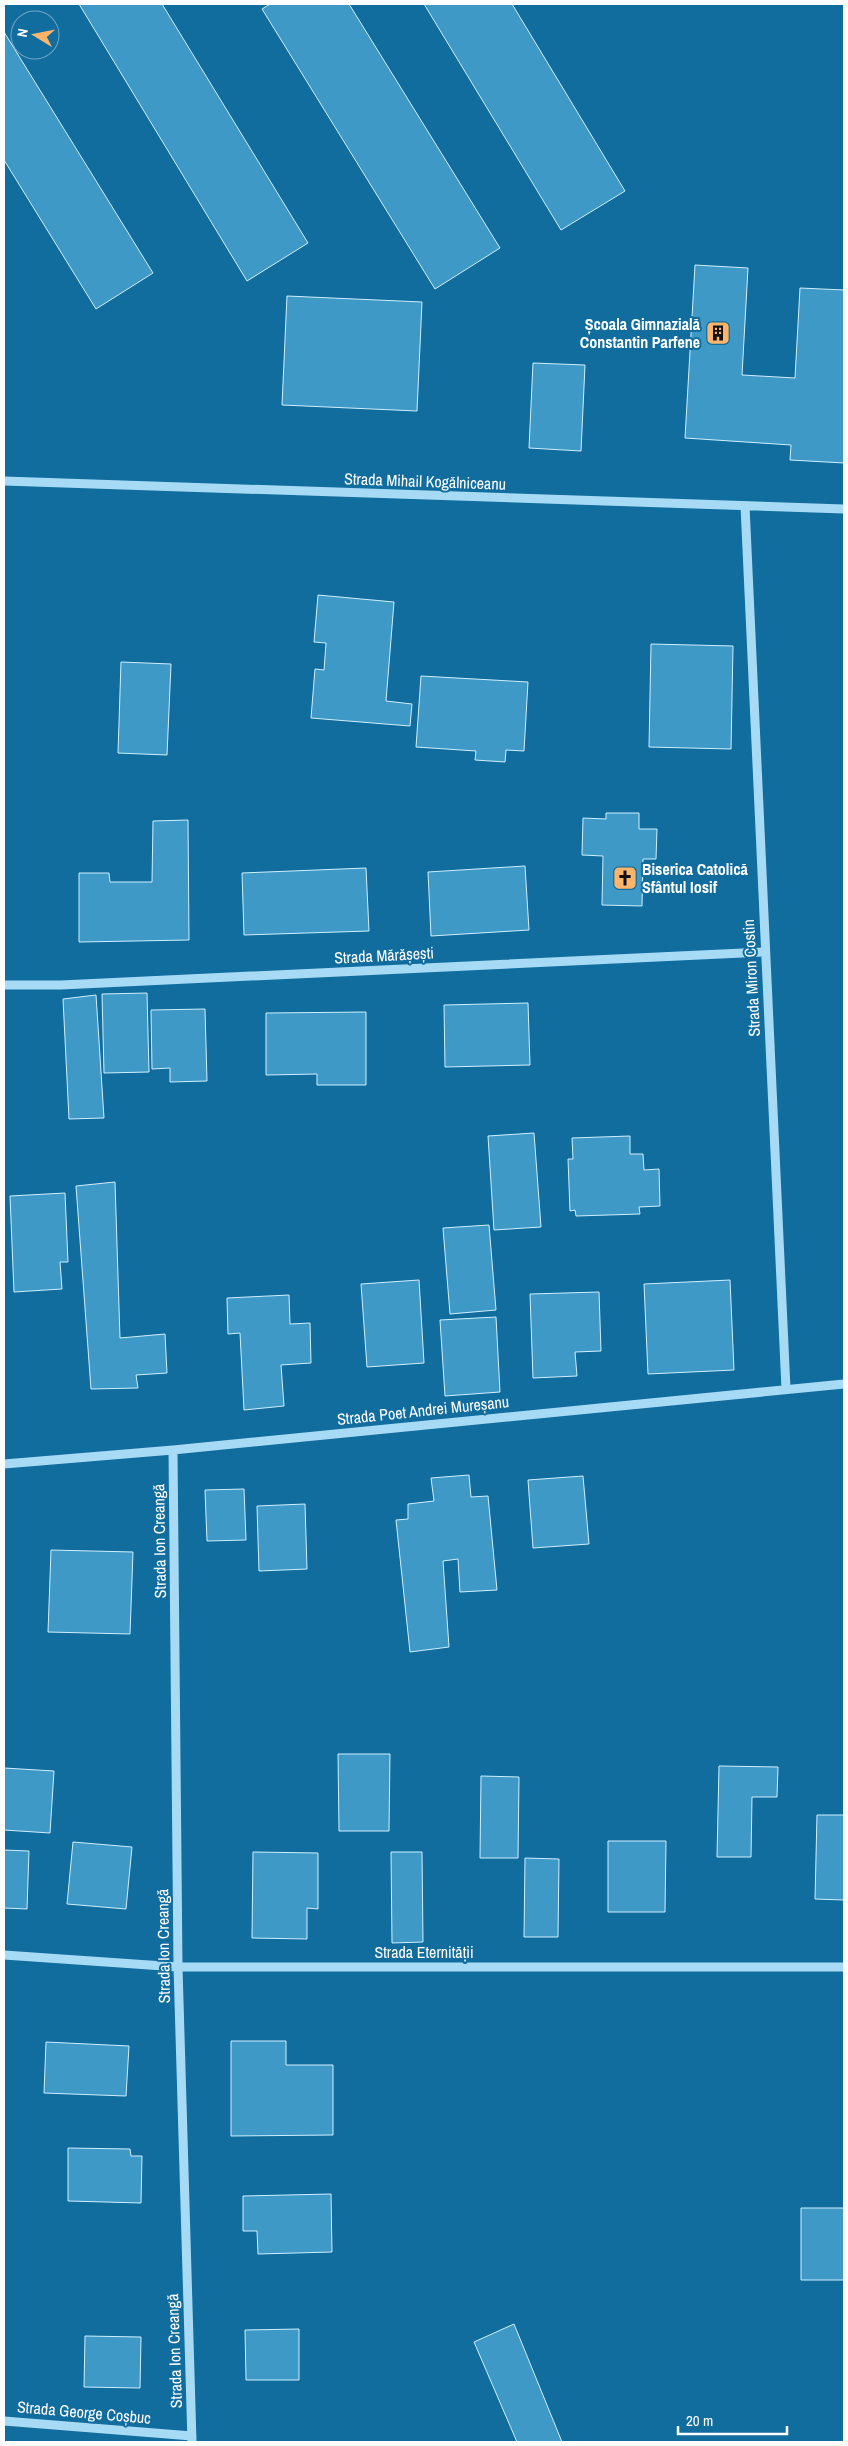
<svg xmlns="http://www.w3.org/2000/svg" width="848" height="2446" viewBox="0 0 848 2446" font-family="'Archivo Narrow',sans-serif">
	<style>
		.building { fill: #3e99c7; stroke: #d0effe }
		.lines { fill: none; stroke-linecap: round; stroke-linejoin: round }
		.minor { stroke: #a7dbf5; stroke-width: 9 }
		.labels { text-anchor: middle; stroke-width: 4; stroke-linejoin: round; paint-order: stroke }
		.poi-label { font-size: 16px; font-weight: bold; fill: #fff; stroke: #116d9e; text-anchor: end }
		.street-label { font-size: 16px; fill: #fff; stroke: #116d9e }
	</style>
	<rect width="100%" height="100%" fill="#116d9e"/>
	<path class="building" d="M79 4H162L308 243 247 281Z
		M270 4H349L500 248 435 289 262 9Z
		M424 4H512L625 191 561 230Z
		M4 32 153 273 96 309 4 160Z
		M695 265 748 268 742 375 795 378 800 288 844 290V463L790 460 791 445 685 438Z
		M287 296 422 302 417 411 282 405Z
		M533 363 585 365 581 451 529 448Z
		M318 595 394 602 386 701 412 704 410 726 311 718 315 669 324 670 326 643 314 642Z
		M651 644 733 646 731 749 649 747Z
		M121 662 171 664 167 755 118 753Z
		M421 676 528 682 524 751 506 750 505 762 475 760 476 751 416 747Z
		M606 813H639V829H657L656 859H643L642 906 602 905 603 856 582 855 583 818 606 819Z
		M188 820 189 940 79 942V873H109L110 882H152L153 821Z
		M525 866 529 930 431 936 428 872Z
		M366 868 369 931 244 935 242 873Z
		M147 993 149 1072 104 1073 102 994Z
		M96 995 104 1118 69 1119 63 999Z
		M528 1003 530 1065 445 1067 444 1005Z
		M205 1009 207 1081 170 1082V1068L152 1069 151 1010Z
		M366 1012V1085H317V1074L266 1075V1013Z
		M534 1133 541 1227 494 1230 488 1136Z
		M630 1136V1154H643L644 1170 659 1169 660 1206 639 1207 640 1214 576 1216 575 1210 570 1211 568 1159H573L572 1138Z
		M115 1182 120 1338 165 1334 167 1373 136 1375 138 1388 91 1389 76 1186Z
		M65 1193 68 1262H60L62 1289 14 1292 10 1196Z
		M489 1225 496 1310 450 1314 443 1228Z
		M419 1280 424 1363 367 1367 361 1284Z
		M730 1280 734 1370 648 1374 644 1284Z
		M599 1292 601 1351 575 1352 577 1376 533 1378 530 1294Z
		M289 1295 290 1324 310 1323 311 1363 281 1365 284 1406 244 1410 240 1333 228 1334 227 1298Z
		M496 1317 500 1392 445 1396 440 1320Z
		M469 1475 471 1497 488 1496 497 1590 460 1592 458 1559 443 1561 449 1647 410 1652 396 1520 408 1519V1504L434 1501 431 1478Z
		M583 1476 589 1544 533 1548 528 1480Z
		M244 1489 246 1540 207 1541 205 1490Z
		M305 1504 307 1569 259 1571 257 1506Z
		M51 1550 133 1552 130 1634 48 1632Z
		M338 1754H390L389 1831H339Z
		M719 1766 778 1767 777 1797H752L751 1857H717Z
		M4 1768 54 1771 50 1833 4 1830Z
		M481 1776 519 1777 518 1858H480Z
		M817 1815H844V1900L815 1899Z
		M608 1841H666L665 1912H608Z
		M73 1842 132 1847 126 1909 67 1904Z
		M4 1850 29 1851 27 1909 4 1908Z
		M253 1852 318 1853V1909L307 1908V1939L252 1938Z
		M391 1852H422L423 1942 392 1943Z
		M525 1858 559 1859 558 1937H524Z
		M231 2041H286V2065H333V2135L231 2136Z
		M46 2042 129 2046 126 2096 44 2093Z
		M68 2148 130 2149 131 2156H142L141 2203 68 2201Z
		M331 2194 332 2252 258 2254 257 2231H243V2196Z
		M801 2208H844V2280H801Z
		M514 2324 562 2442H517L474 2342Z
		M299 2329V2380H246L245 2330Z
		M85 2336 141 2337 140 2388 84 2387Z"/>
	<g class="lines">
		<path class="minor" d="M4 481 844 509
			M745 506 786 1389
			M4 985H61L765 952
			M173 1450 178 1967 192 2442
			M4 1464 173 1450 844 1384
			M4 1955 178 1967H844
			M4 2421 192 2436"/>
	</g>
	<defs>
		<g id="building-square" transform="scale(1.25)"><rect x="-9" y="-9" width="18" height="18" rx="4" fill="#ffb46b" stroke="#116d9e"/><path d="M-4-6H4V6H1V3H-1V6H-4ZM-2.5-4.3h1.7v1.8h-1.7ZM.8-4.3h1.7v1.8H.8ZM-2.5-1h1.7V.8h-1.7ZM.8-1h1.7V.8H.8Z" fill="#111"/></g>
		<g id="church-square" transform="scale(1.25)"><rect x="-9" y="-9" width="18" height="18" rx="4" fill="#ffb46b" stroke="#116d9e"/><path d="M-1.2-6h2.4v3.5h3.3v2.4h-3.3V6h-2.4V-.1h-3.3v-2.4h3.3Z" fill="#111"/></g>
	</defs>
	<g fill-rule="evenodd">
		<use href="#building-square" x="718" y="333"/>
		<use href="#church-square" x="625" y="878"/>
	</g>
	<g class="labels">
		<g class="poi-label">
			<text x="700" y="330">Școala Gimnazială<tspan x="700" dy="18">Constantin Parfene</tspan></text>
			<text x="642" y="875" text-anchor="start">Biserica Catolică<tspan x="642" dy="18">Sfântul Iosif</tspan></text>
		</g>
		<g class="street-label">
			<text transform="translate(425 481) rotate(2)" y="6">Strada Mihail Kogălniceanu</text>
			<text transform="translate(384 955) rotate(-3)" y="6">Strada Mărășești</text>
			<text transform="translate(751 978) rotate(-93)" y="6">Strada Miron Costin</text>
			<text transform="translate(423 1410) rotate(-6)" y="6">Strada Poet Andrei Mureșanu</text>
			<text transform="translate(159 1541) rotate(-91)" y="6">Strada Ion Creangă</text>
			<text transform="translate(163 1946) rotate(-91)" y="6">Strada Ion Creangă</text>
			<text x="424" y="1958">Strada Eternității</text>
			<text transform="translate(174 2351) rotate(-92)" y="6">Strada Ion Creangă</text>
			<text transform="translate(84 2412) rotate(5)" y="6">Strada George Coșbuc</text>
		</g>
	</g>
	<rect width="848" height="2446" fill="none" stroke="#ffffff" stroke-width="10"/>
	<g transform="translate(35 35) rotate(280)"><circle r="24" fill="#116d9e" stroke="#70a7c5"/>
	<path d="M0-4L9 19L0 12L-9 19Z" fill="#ffb46b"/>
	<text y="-8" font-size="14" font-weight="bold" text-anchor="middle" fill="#ffffff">N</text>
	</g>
	<path d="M678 2426v8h109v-8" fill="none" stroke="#ffffff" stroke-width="2.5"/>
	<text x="686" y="2426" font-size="15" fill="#ffffff" stroke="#116d9e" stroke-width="4" paint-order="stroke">20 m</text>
</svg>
